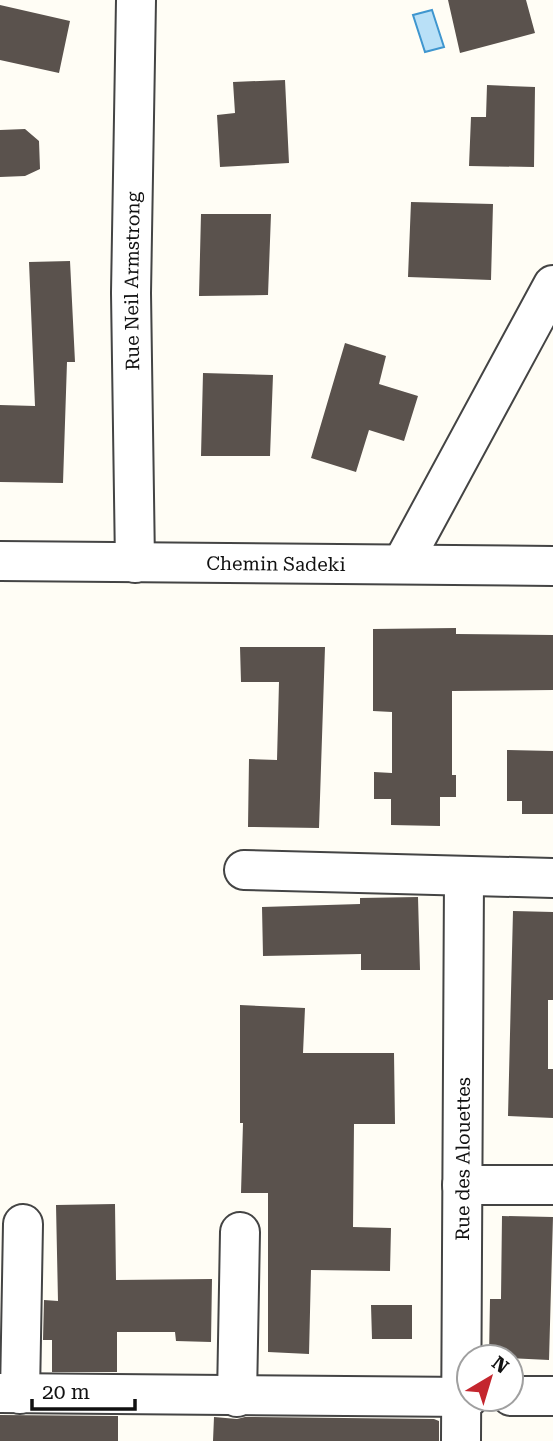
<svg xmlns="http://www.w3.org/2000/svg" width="553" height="1441" viewBox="0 0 553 1441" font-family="'Roboto Serif',serif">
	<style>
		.water { fill: #b9e0f7; stroke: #3f96cf; stroke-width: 2 }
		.building { fill: #5a524d }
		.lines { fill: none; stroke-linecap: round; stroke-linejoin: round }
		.street-casing { stroke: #444; stroke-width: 42 }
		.street { stroke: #fff; stroke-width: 38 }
		.labels { text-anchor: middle; stroke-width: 7; stroke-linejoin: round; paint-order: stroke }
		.street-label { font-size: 19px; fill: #111; stroke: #fff }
	</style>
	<rect width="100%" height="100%" fill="#fffdf5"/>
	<path class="water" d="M432 10 444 47 425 52 413 15Z"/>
	<path class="building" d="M448 0H526L535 33 460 53Z
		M0 5 70 21 59 73 0 60Z
		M285 80 289 163 220 167 217 115 235 113 233 82Z
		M487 85 535 87 534 167 469 166 471 117H486Z
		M25 129 39 141 40 169 25 176 0 177V130Z
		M411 202 493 204 491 280 408 277Z
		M201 214H271L268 295 199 296Z
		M70 261 75 362H67L63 483 0 482V405L35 406 29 262Z
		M345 343 386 356 379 384 418 396 404 441 369 430 356 472 311 458Z
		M203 373 273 375 270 456H201Z
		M456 628V634L553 635V690L452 691V775H456V797H440V826L391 825V799H374V772L392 773V712L373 711V629Z
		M240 647H325L319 828 248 827 249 759 277 760 279 682H241Z
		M507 750 553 751V814H522V801H507Z
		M418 897 420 970H361V954L263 956 262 907 360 904V898Z
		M513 911 553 912V1000H548V1069H553V1118L508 1116Z
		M240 1005 305 1008 303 1053H394L395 1124H354L353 1227 391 1228 390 1271 311 1270 309 1354 268 1352V1193H241L243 1123H240Z
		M115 1204 116 1280 212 1279 211 1342 176 1341 175 1332H117V1372H52V1340H43L44 1300 58 1301 56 1205Z
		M502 1216 553 1217 549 1360 489 1357 490 1299H501Z
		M371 1305H412V1339H372Z
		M0 1415 118 1416V1441H0Z
		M214 1417 237 1419 245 1417 434 1419 439 1421V1441H213Z"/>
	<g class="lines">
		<g class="street-casing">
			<g id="street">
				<path id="s1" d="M0 561 553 566"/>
				<path id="s2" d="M135 563 131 293 136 0"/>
				<path d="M402 564 553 285"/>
				<path d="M244 870 553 878"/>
				<path d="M462 1185H553"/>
				<path d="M0 1393 469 1397"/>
				<path d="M20 1394 23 1224"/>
				<path d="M511 1396H553"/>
				<path d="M237 1397 240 1232"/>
				<path id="s3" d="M461 1441 464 878"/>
			</g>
		</g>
		<use href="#street" class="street"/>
	</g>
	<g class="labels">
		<g class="street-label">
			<text dy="7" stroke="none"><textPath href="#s2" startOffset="282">Rue Neil Armstrong</textPath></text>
			<text dy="7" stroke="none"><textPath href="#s1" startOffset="276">Chemin Sadeki</textPath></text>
			<text dy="7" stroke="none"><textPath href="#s3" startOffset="282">Rue des Alouettes</textPath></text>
		</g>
	</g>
	<g transform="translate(490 1378) rotate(38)"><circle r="33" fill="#ffffff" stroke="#a0a0a0" stroke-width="2"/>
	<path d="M0-5L12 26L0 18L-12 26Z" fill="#c4262e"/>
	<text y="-10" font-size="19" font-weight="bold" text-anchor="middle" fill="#111111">N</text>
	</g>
	<path d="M32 1399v10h103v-10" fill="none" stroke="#111111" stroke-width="3.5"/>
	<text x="42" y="1399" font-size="21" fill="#111111" stroke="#ffffff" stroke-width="5" paint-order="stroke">20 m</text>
</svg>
